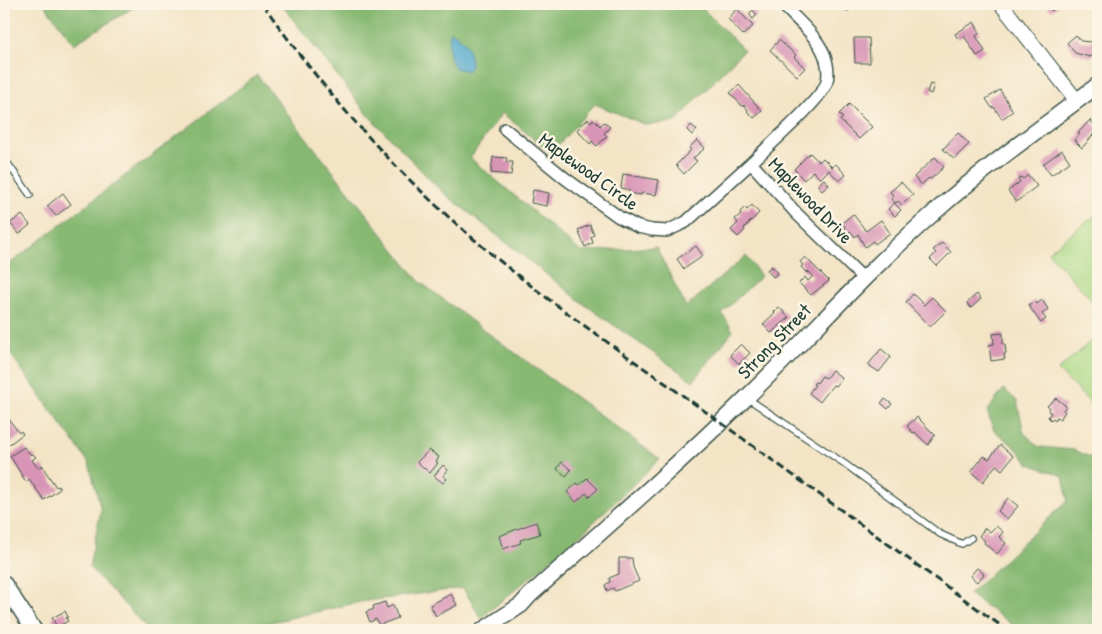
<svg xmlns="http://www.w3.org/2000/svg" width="1102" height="634" viewBox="0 0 1102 634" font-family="'Patrick Hand',sans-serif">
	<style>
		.green { fill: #abd986; stroke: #658b5d }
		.forest { fill: #88b973; stroke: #547b54 }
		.water { fill: #4fa7cc; stroke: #377280 }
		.building { fill: #d894b5 }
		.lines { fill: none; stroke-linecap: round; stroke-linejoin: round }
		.service-casing { stroke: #3f564a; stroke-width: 8 }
		.minor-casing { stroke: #3f564a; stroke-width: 14 }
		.tertiary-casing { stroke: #3f564a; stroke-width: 16 }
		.secondary-casing { stroke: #3f564a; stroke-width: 18 }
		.service { stroke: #fff; stroke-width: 5.5 }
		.minor { stroke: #fff; stroke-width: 11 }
		.tertiary { stroke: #fff; stroke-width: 14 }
		.secondary { stroke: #fff; stroke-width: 15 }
		.rail { stroke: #1f3d34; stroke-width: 3; stroke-dasharray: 8 4; stroke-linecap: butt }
		.labels { text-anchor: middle; stroke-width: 5; stroke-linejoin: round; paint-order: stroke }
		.street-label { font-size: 19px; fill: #1f3d34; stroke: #fcf5e5 }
	</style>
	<rect width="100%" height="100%" fill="#fcf5e5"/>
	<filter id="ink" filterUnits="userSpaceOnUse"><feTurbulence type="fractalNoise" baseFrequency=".02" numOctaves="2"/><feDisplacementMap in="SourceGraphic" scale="10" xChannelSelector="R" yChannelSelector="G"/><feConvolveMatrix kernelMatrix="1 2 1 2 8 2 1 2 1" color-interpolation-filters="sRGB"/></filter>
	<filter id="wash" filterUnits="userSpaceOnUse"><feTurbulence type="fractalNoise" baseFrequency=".0096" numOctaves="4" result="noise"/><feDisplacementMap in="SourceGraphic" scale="20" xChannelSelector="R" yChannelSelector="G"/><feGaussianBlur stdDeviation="1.12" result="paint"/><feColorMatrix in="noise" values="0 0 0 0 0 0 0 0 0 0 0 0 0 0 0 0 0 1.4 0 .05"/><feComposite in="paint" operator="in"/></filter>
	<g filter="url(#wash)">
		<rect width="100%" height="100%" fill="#f3e4c6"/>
		<path class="green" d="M1098 213V307L1048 252Z
			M1098 335V411L1058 370Z"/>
		<path class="forest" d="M44 4H139L74 44Z
			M281 4H698L744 50 675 122 646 125 595 104 551 153 502 113 470 158 581 252 656 247 686 307 746 256 761 276 722 313 733 331 693 381 584 304 440 190 369 116Z
			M257 75 419 281 481 328 660 459 575 540 481 618 463 588 360 602 237 630H149L89 567 101 510 89 463 4 345V268Z
			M1004 389 1017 401 1024 433 1039 447 1074 450 1095 459 1098 455V630H1020L969 594 1068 500 1063 476 1029 464 1017 449 994 430 987 411Z"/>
		<path class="water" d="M451 31C467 42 470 47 471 67L467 71 455 68C448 58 447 42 451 31Z"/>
		<g id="blocks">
			<path class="building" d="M835 4H852L848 11Z
				M1045 4H1060L1052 11Z
				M737 9 753 26 743 35 728 19Z
				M753 10 757 15 753 19 749 14Z
				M974 22 980 33 976 36 985 51 977 56 964 36 958 39 955 34Z
				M1076 35 1081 41 1090 42 1098 36V51L1090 57 1075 53 1067 43Z
				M854 38H869L870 63H855Z
				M779 40 796 55 794 57 805 68 797 76 770 50Z
				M930 84 934 85 931 94 927 92Z
				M739 85 762 111 754 118 747 111 748 110 744 105 743 107 730 93Z
				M1000 90 1013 111 1002 119 994 107 992 108 986 99Z
				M849 104 872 127 859 139 840 120 843 118 839 114Z
				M588 119 591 122 593 119 600 126 604 122 610 127 604 133 607 136 597 146 592 141 590 144 577 130Z
				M1090 120 1098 129 1082 148 1074 140 1080 134 1078 133Z
				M691 125 697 130 692 135 687 130Z
				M958 133 969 144 954 159 943 149Z
				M697 140 705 148 693 158 697 161 684 174 676 165 691 150 689 148Z
				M1062 150 1070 162 1051 175 1043 164Z
				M810 153 819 162 823 158 832 167 836 164 846 175 839 181 829 170 820 179 813 171 804 180 794 169Z
				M493 157 507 158 506 162H513L511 175 491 173Z
				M935 157 944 167 931 179 929 178 921 185 914 177Z
				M623 174 659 180 656 195 642 193 641 195 629 193V190L621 188Z
				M1028 175 1037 186 1016 202 1008 191 1020 182 1018 179 1021 177 1023 179Z
				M824 179 829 185 822 191 818 185Z
				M901 182 913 195 902 205 898 201 896 203 891 199 894 196 890 192Z
				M533 190 549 193 547 206 531 203Z
				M63 193 71 204 56 216 47 206Z
				M894 203 901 210 895 216 888 209Z
				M752 205 759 213 744 228 745 230 738 237 731 230 738 223 735 219 741 214 740 212 745 207 747 210Z
				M853 214 866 231 881 220 890 233 875 244 873 241 865 247 858 234 855 237 850 231 847 233 844 228 845 227 842 223Z
				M22 215 30 225 19 234 10 223Z
				M590 225 594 235 591 237 593 243 585 247 578 230Z
				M942 243 951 252 937 266 930 259 936 253 933 250Z
				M696 246 703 256 684 269 677 259Z
				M805 257 829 281 811 295 799 283 805 277 808 281 813 276 808 271 807 273 801 267 803 265 800 262Z
				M772 266 778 273 773 277 767 270Z
				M913 294 924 305 932 297 946 311 930 327 906 302Z
				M977 294 981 299 971 308 967 303Z
				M1042 300 1048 309 1042 314 1046 319 1041 323 1028 305 1035 301 1037 304Z
				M779 307 789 318 771 333 763 324 775 313 774 312Z
				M1003 333V344H1005L1006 353 1004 354 1005 359 991 361 989 345 994 344 993 334Z
				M741 344 750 353 739 364 730 355Z
				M881 349 891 357 879 372 868 365Z
				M832 370 842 378 835 386 833 385 820 402 809 393 815 385 813 384 815 382 817 383 822 376 826 378Z
				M1056 398 1066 406 1063 410 1065 412 1060 419 1057 417 1055 420 1053 418 1051 420 1048 417 1051 413 1048 411 1050 408 1047 406Z
				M885 399 892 404 888 409 881 403Z
				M6 410 8 414 6 415 19 433 21 431 23 434 7 446 4 440V411Z
				M917 417 935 435 928 445 915 432 913 433 907 426Z
				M1000 445 1013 456 1002 470 996 465 983 482 971 472 984 456 989 459Z
				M24 447 31 455 33 454 36 457 32 460 38 468 42 465 45 469H44L56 487 58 486 60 489 44 500 29 479 26 482 10 456Z
				M429 450 439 457 436 462 438 463 430 473 417 462Z
				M562 462 571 470 566 476 557 469Z
				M443 465 448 470 443 476 447 479 443 483 434 476Z
				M587 478 598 489 589 497 586 493 576 502 567 492 577 483 579 485Z
				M1008 498 1018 506 1007 519 998 511Z
				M536 522 540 534 520 540 521 543 503 549 499 536Z
				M996 526 1003 532 999 537 1006 543 997 554 984 543 985 541 979 536 985 528 990 532Z
				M619 558H632L633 567 639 581 615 591 613 588 607 591 605 585 610 582 609 578 619 574Z
				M977 568 984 574 977 582 970 576Z
				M451 594 457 605 436 616 430 605Z
				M385 602 387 608 393 605 398 618 379 625 376 619 370 622 366 612 374 609 373 606Z
				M65 611 68 617 66 618 68 621 57 627 52 618Z"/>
		</g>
	</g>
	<g filter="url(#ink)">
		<use href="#blocks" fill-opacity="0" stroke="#3f564a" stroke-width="1"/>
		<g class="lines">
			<g class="service-casing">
				<path id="service" d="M4 158 30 195
					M747 398 845 464 940 534 962 544 971 538"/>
			</g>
			<g class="minor-casing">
				<path id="minor" d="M782 4C796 19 816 35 824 54 827 62 829 73 827 81 824 98 766 148 751 163L797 214 864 279
					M505 129 566 179 619 217 638 227 652 230 667 231 686 222 751 163"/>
			</g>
			<g class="tertiary-casing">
				<path id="tertiary" d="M1001 4 1077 101"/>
			</g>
			<g class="secondary-casing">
				<path id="secondary" d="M4 584 34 630
					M483 630 521 605 530 595C603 530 677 466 746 398 810 336 870 268 937 210 988 165 1044 126 1098 85"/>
			</g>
			<use href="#service" class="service"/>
			<use href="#minor" class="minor"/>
			<use href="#tertiary" class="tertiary"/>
			<use href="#secondary" class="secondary"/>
			<path class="rail" d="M263 4C323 91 395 172 476 241 553 307 638 363 720 422 816 492 911 561 1007 630"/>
		</g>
	</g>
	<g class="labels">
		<g class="street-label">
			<text transform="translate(589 171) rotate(36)" y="7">Maplewood Circle</text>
			<text transform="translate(811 200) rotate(46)" y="7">Maplewood Drive</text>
			<text transform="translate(774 341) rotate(-46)" y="7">Strong Street</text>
		</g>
	</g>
	<rect width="1102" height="634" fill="none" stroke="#fcf5e5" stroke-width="20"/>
</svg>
